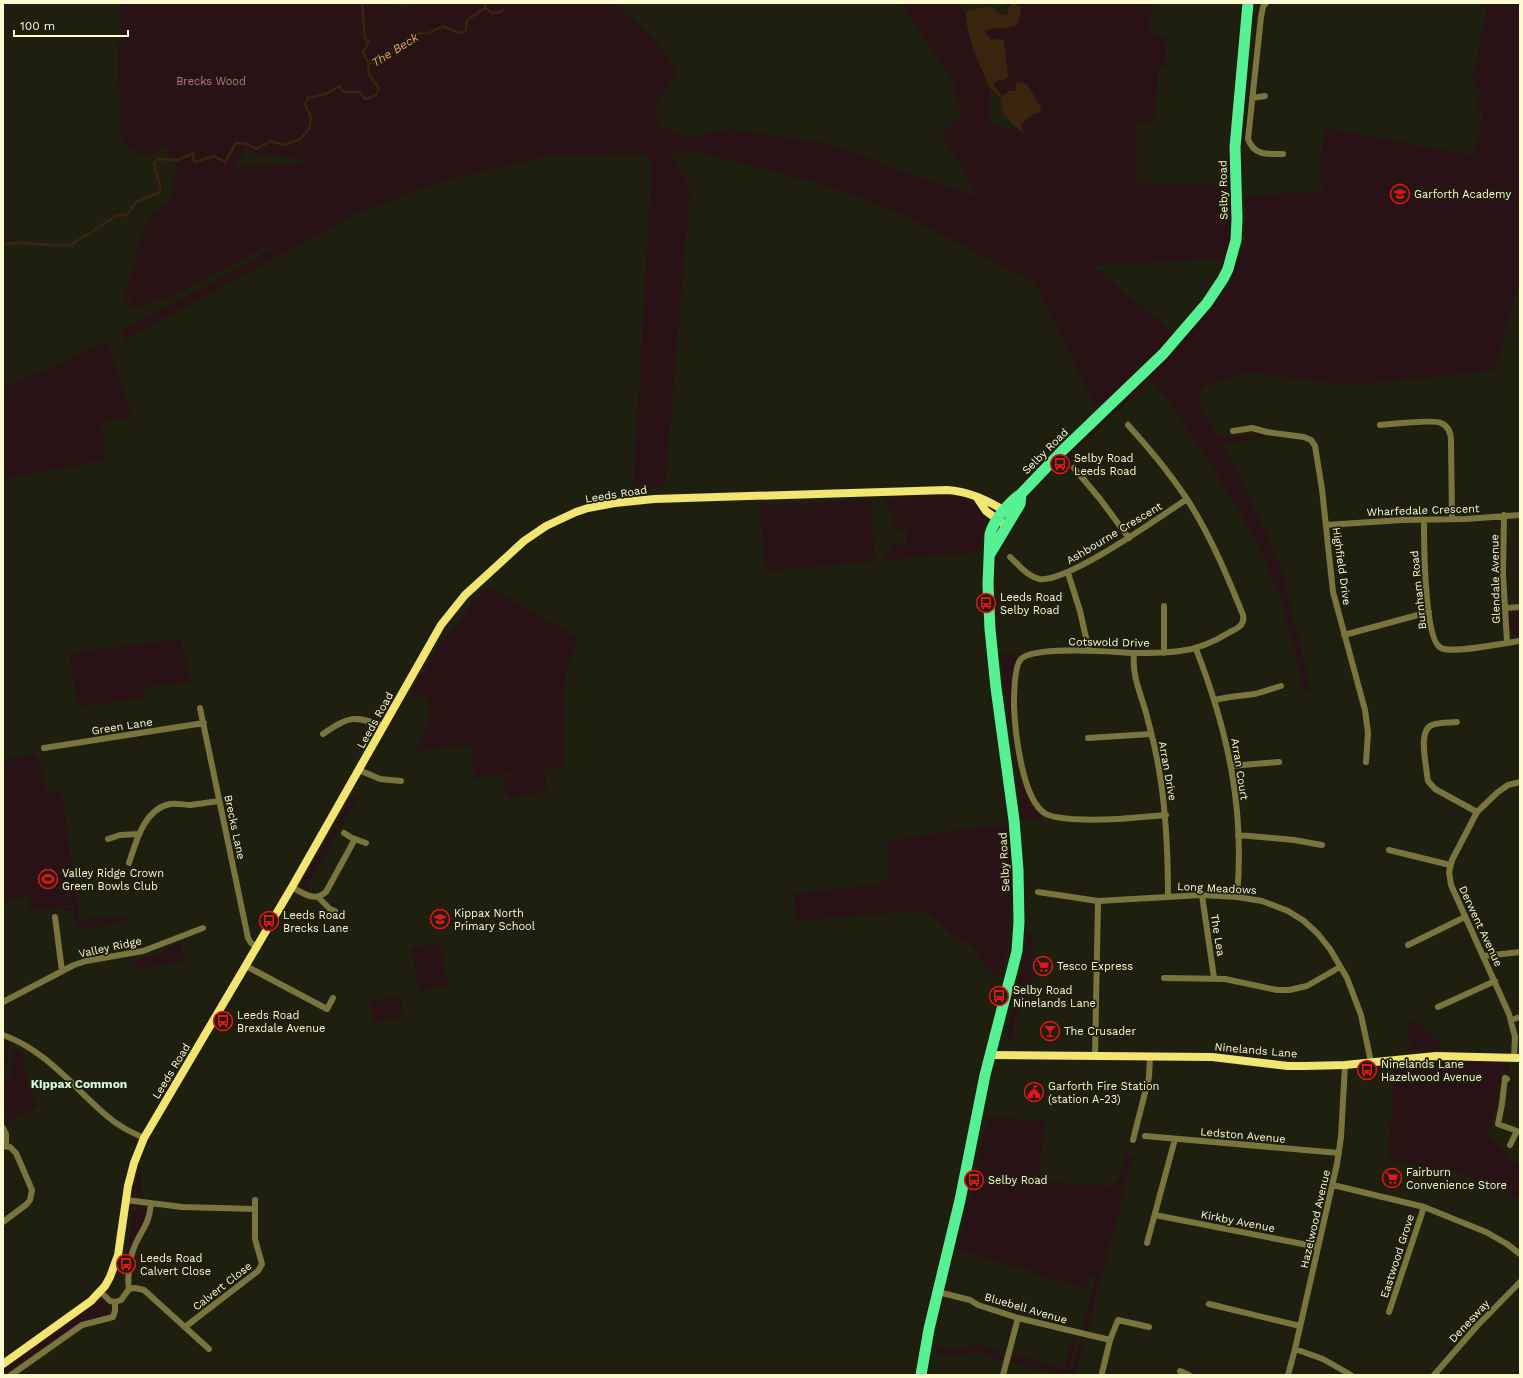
<svg xmlns="http://www.w3.org/2000/svg" width="1523" height="1378" viewBox="0 0 1523 1378" font-family="'Work Sans',sans-serif">
	<style>
		.green { fill: #291216; fill-rule: evenodd }
		.water { fill: #3a240d }
		.lines { fill: none; stroke-linecap: round; stroke-linejoin: round }
		.stream { stroke: #3a240d; stroke-width: 2.5 }
		.street { stroke: #7a753e; stroke-width: 6 }
		.secondary { stroke: #f2e571; stroke-width: 8 }
		.highway { stroke: #57f093; stroke-width: 11 }
		.labels { text-anchor: middle; stroke-width: 3.5; stroke-linejoin: round; paint-order: stroke }
		.park-label { font-size: 11px; fill: #d4648e; stroke: #1f1f0f }
		.street-label { font-size: 11px; fill: #fbfad1; stroke: #1f1f0f }
		.poi-label { font-size: 11px; fill: #fbfad1; stroke: #1f1f0f; text-anchor: start }
		.water-label { font-size: 12px; font-style: italic; fill: #f29668; stroke: #1f1f0f }
		.neighbourhood-label { font-size: 12px; font-weight: bold; fill: #d3fbdc; stroke: #1f1f0f }
	</style>
	<rect width="100%" height="100%" fill="#1f1f0f"/>
	<path class="green" d="M120 3H392L402 10 421 3H615L655 40 676 69 674 79 657 101 655 113 660 127 679 132 678 137H689L731 129 829 144 910 174 979 196 941 134 961 116 953 81 900 3H961L973 48 991 95 988 115 992 124 1024 132 1021 125 1034 114 1015 91 1002 96 994 85 999 80 1000 39 991 40 986 33 988 29 1014 27 1012 4 1008 8 1005 3H1153L1149 28C1151 35 1160 35 1167 36L1165 67H1159L1154 122H1137V183L1227 186 1229 134 1231 137 1232 234 1227 258 1092 266 1175 334 1097 409 1035 283 902 214 825 185 695 151 687 150 681 154H671L690 189 665 487 633 491 652 165 644 154 547 156 443 181 359 212 183 308 137 332 126 341 121 330 206 286 272 249 269 245 174 295 162 300 156 299 142 306 131 308V299L123 301 142 237 149 219 153 212 171 200 177 168 169 156 166 144 158 152 151 155 139 154 126 146 120 129 118 61ZM247 149 257 155H272L299 159 307 164 232 167Z
		M1481 3H1520V274L1495 371 1347 385 1248 372 1203 387 1197 401 1219 437 1261 435V438L1223 444 1260 520 1282 570 1311 691 1305 693C1295 654 1287 613 1272 576 1255 534 1231 497 1207 459 1189 430 1171 402 1148 377L1172 354 1229 285 1240 251 1245 248 1246 196 1316 191 1321 194 1322 193 1320 161 1326 128 1474 156 1483 113 1477 110 1480 91 1472 81 1487 9 1481 5Z
		M107 340 132 419 102 421 104 460 3 479V387L47 370Z
		M1144 381 1146 384 1047 478 1045 477Z
		M944 495C960 495 984 504 984 524 983 533 981 543 979 552L884 560V551H891V546L906 545V530L893 531V524L895 522V514L887 509 886 498Z
		M870 500 875 561 765 571 760 505Z
		M488 586 577 638C570 657 561 683 564 704L563 767 544 770 548 792 507 798 503 777 531 771 474 778 471 745 415 751C427 729 433 722 427 697L416 696 410 693 442 642Z
		M1520 609V637C1507 637 1504 617 1513 610Z
		M181 639 190 683 143 687V698L78 707 69 653Z
		M1014 654 1017 659 1013 674 1010 725 1000 655Z
		M37 754 45 789 62 794 80 920 127 915V918L114 925 79 929 77 921H74L73 910 63 911V908L76 907V905L31 911 29 896 3 900V759Z
		M1017 770C1023 787 1029 803 1041 816L1036 820 1021 819Z
		M353 795 358 798 340 828 336 825Z
		M1006 826 1009 828 1012 872 1008 947 1005 962 996 978 970 945 959 937 950 932 924 910 796 921 794 893 877 885 888 878 887 841 978 827Z
		M334 828 337 829 336 831 338 833 305 889 302 886V882Z
		M1027 932 1033 933 1031 984 1016 1016 1011 1045 1010 1044 1008 1041 1007 1033 1025 951Z
		M181 942 184 962 136 969 134 960 161 953 168 948Z
		M440 943 448 986 419 991 411 948Z
		M400 996 403 1012 400 1017 374 1022 370 1002Z
		M1416 1021 1446 1049H1410L1408 1024Z
		M3 1042 9 1044 6 1066 3 1073Z
		M16 1048 25 1055 23 1056C23 1076 30 1091 38 1107L7 1122 6 1120 9 1119 3 1107V1082L9 1079 11 1077 13 1051Z
		M1490 1061 1510 1063 1509 1073 1502 1072 1499 1094 1488 1134 1507 1155 1508 1159 1520 1167V1198L1462 1174 1438 1168 1390 1161 1389 1144 1395 1069C1412 1059 1469 1063 1490 1061Z
		M988 1117 1045 1121 1039 1174 1044 1181 1111 1186 1119 1178 1125 1154 1135 1156 1124 1184 1119 1207 1121 1208 1094 1299 1096 1300 1088 1331 1082 1328 1096 1276 1091 1275 1087 1288 1035 1274V1272L957 1250Z
		M138 1171H141L142 1197 138 1194 135 1189Z
		M145 1207 147 1209 145 1223 133 1242 131 1249H128L132 1213 136 1209Z
		M99 1301C105 1302 110 1306 109 1312L107 1316 78 1324 3 1375V1369Z
		M1072 1337 1077 1338 1068 1375H1062V1374L1043 1370 1042 1371 1012 1362 1014 1355 1064 1368Z
		M1080 1339 1084 1340 1075 1375H1070Z
		M975 1344 1003 1352 1001 1361 986 1356V1353C975 1351 965 1355 954 1355 948 1356 943 1353 936 1354L937 1345 958 1351Z"/>
	<path class="water" d="M1012 4H1016L1021 8 1019 22 1014 27 988 29 986 33 991 40 1000 39 1004 41 1008 76 1004 80H999L994 83V85L1002 96 1008 91H1015L1017 82 1027 84 1040 106 1041 112 1034 114 1021 124 1024 133 1012 124 1003 113 1000 98 988 85 973 48 967 27 966 11 991 6 1001 15H1007L1008 8Z"/>
	<g class="lines">
		<path class="stream" d="M362 3 365 39 369 42 363 52 369 64
			M485 8 492 13 500 12 504 9
			M3 244 21 243 69 246 116 216 127 215 136 202 158 193 161 190 154 164 157 159 178 160 193 153 194 162 214 156 225 162 236 143 246 144 256 149 271 141 284 145 300 139 309 129 311 117 305 104 308 98 326 94 339 86 344 92H358L366 99 376 95 379 88C373 80 365 73 369 64L407 45 416 34 429 33 443 26 459 33 466 31 467 20 485 8 486 3"/>
		<path class="street" d="M1266 3 1263 7 1261 17 1248 139C1254 156 1268 154 1283 154
			M1252 98 1265 96
			M1128 425C1149 448 1169 472 1187 499 1210 535 1227 575 1243 615 1245 625 1238 628 1230 632 1214 642 1199 649 1180 651 1165 653 1150 653 1135 653 1114 652 1035 645 1021 659 1014 666 1014 696 1014 706 1015 731 1022 801 1046 814 1053 818 1063 818 1072 819 1104 821 1134 818 1166 815
			M1380 425C1391 424 1434 419 1441 423 1448 426 1451 433 1451 441L1452 519
			M1233 431 1252 428 1267 432 1304 437 1311 440 1315 446 1322 489 1333 592 1365 710 1368 733 1366 762
			M1074 468 1100 499 1129 538
			M1504 515 1503 574 1507 642
			M1424 520C1424 539 1424 641 1441 648 1454 654 1503 643 1520 641
			M1326 525 1402 520 1466 519 1520 515
			M1010 557C1019 565 1027 576 1039 579 1066 584 1161 516 1187 499
			M1068 573 1080 611 1089 651
			M1505 608 1520 607
			M1344 635 1429 612
			M1196 649C1228 731 1245 809 1237 897
			M1134 653C1132 674 1139 690 1145 709 1149 724 1153 739 1156 754 1166 801 1168 848 1168 896
			M1164 653V606
			M1214 700 1230 697 1255 694 1281 686
			M200 708 248 938 251 943 257 947
			M1457 722C1450 723 1440 722 1432 725 1418 730 1426 763 1427 775L1428 781 1435 789 1477 812
			M323 734C349 716 354 715 384 726
			M1088 738 1151 734
			M44 748 204 723
			M1231 766 1279 762
			M359 770 380 779 401 781
			M344 833 352 838 366 843
			M1238 835 1294 840 1322 845
			M108 839 120 835 139 834
			M1389 850 1450 865
			M129 863C136 842 144 809 170 804 177 803 184 805 191 805 201 804 210 802 219 801
			M292 887C304 894 314 902 326 892L355 839
			M1038 892 1098 901 1202 895 1237 897 1262 901 1288 911 1304 921 1318 934 1330 949 1347 978 1361 1015 1371 1062
			M1202 895 1214 978
			M318 897 330 909 335 911
			M55 917 62 971
			M1408 945 1465 917
			M1484 956 1520 952
			M246 966 327 1009 333 998
			M1164 978 1225 979 1277 990H1289L1307 986 1340 967
			M3 1002 74 965 86 961 143 951 203 928
			M1438 1007 1495 981
			M1511 1020 1520 1017
			M3 1035C46 1050 74 1088 107 1116 118 1126 131 1132 144 1138
			M1095 1056 1098 901
			M1514 1057 1515 1037 1509 1014 1451 885 1449 872 1452 860 1477 812 1498 792 1508 785 1520 782
			M1507 1079 1505 1078 1502 1104 1498 1124 1517 1131 1510 1145
			M3 1128 6 1134V1146
			M1145 1136 1339 1153
			M1133 1140 1149 1077 1150 1056
			M3 1146 10 1147 16 1153 32 1190 30 1200 27 1204 3 1222
			M1333 1185 1424 1207 1486 1232 1507 1244 1520 1254
			M126 1200 182 1207 255 1209
			M1155 1215 1318 1247
			M1147 1243 1175 1139
			M129 1289C127 1277 130 1255 136 1243 144 1226 149 1224 151 1203
			M101 1292 110 1301 115 1302 121 1300 129 1289 135 1288 144 1290 209 1349
			M938 1292 970 1300 978 1305 1018 1318 1110 1340
			M1209 1304 1300 1326
			M1389 1312 1424 1207
			M185 1327 258 1271 262 1264 255 1239V1200
			M1295 1349 1323 1359 1351 1375
			M1180 1371 1189 1375
			M1102 1373 1110 1340 1118 1320 1149 1327
			M11 1375 82 1325 113 1317 115 1311V1302
			M1003 1375 1018 1318
			M1288 1375 1295 1349 1337 1164 1341 1137 1345 1065
			M1434 1375 1477 1326 1520 1282"/>
		<path class="secondary" d="M978 499 986 511 1001 522
			M990 1055 1212 1057 1288 1066H1305L1345 1065 1436 1056 1520 1058
			M3 1364 91 1301 105 1286 110 1277 118 1255 128 1186 134 1163 144 1138 292 887 441 625 465 595 524 541 546 526 576 512 588 508 615 503 654 499 947 490C968 491 991 502 1008 513"/>
		<path class="highway" d="M990 554 1020 504 1021 494
			M921 1375 929 1329 960 1200 985 1075 1017 951 1019 922 1018 870 1014 820 996 688 990 629 988 584 990 534C994 520 1010 501 1021 494L1063 450 1163 354 1207 303 1223 279 1228 269 1236 240 1237 219 1235 147 1248 3"/>
	</g>
	<defs>
		<g id="school-ring" transform="scale(1)"><circle r="9.5" fill="#1f1f0f" stroke="#e4141a" stroke-width="1.5"/><path d="M0-5L7-2L0 1L-7-2ZM-4 1L0 2.5L4 1V4Q0 6-4 4Z" fill="#e4141a"/></g>
		<g id="bus-ring" transform="scale(1)"><circle r="9.5" fill="#1f1f0f" stroke="#e4141a" stroke-width="1.5"/><path d="M-5-6H5V4H4V6H2V4H-2V6H-4V4H-5ZM-3.5-4V0h7V-4ZM-3.5 1.2v1.5H-2V1.2ZM2 1.2v1.5H3.5V1.2Z" fill="#e4141a"/></g>
		<g id="stadium-ring" transform="scale(1)"><circle r="9.5" fill="#1f1f0f" stroke="#e4141a" stroke-width="1.5"/><path d="M0-5a6.5 5 0 1 0 0 10a6.5 5 0 1 0 0-10ZM-3.5-1.8h7v3.6h-7Z" fill="#e4141a"/></g>
		<g id="supermarket-ring" transform="scale(1)"><circle r="9.5" fill="#1f1f0f" stroke="#e4141a" stroke-width="1.5"/><path d="M-6-5.5h2.5l.6 2H6L4.5 2H-2.5L-4.4-4H-6ZM-1.5 3.2a1.3 1.3 0 1 0 .1 0ZM3 3.2a1.3 1.3 0 1 0 .1 0Z" fill="#e4141a"/></g>
		<g id="bar-ring" transform="scale(1)"><circle r="9.5" fill="#1f1f0f" stroke="#e4141a" stroke-width="1.5"/><path d="M-6-5H6L.8 .8V4.5H3.5V6h-7V4.5H-.8V.8Z" fill="#e4141a"/></g>
		<g id="civic-ring" transform="scale(1)"><circle r="9.5" fill="#1f1f0f" stroke="#e4141a" stroke-width="1.5"/><path d="M-.6-6.5H3V-4.5H.6V-3L4-1V1h2V6H-6V1h2V-1L-.6-3ZM-1.2 2.5V6h2.4V2.5Z" fill="#e4141a"/></g>
	</defs>
	<g fill-rule="evenodd">
		<use href="#school-ring" x="1400" y="194"/>
		<use href="#bus-ring" x="1060" y="464"/>
		<use href="#bus-ring" x="986" y="603"/>
		<use href="#stadium-ring" x="48" y="879"/>
		<use href="#school-ring" x="440" y="919"/>
		<use href="#bus-ring" x="269" y="921"/>
		<use href="#supermarket-ring" x="1043" y="966"/>
		<use href="#bus-ring" x="999" y="996"/>
		<use href="#bus-ring" x="223" y="1021"/>
		<use href="#bar-ring" x="1050" y="1031"/>
		<use href="#bus-ring" x="1367" y="1070"/>
		<use href="#civic-ring" x="1034" y="1092"/>
		<use href="#supermarket-ring" x="1392" y="1178"/>
		<use href="#bus-ring" x="974" y="1180"/>
		<use href="#bus-ring" x="126" y="1264"/>
	</g>
	<g class="labels">
		<g class="park-label">
			<text x="211" y="85">Brecks Wood</text>
		</g>
		<g class="street-label">
			<text transform="translate(1223 190) rotate(-91)" y="4">Selby Road</text>
			<text transform="translate(1045 451) rotate(-45)" y="4">Selby Road</text>
			<text transform="translate(616 494) rotate(-9)" y="4">Leeds Road</text>
			<text transform="translate(1423 510) rotate(-2)" y="4">Wharfedale Crescent</text>
			<text transform="translate(1114 533) rotate(-31)" y="4">Ashbourne Crescent</text>
			<text transform="translate(1342 566) rotate(82)" y="4">Highfield Drive</text>
			<text transform="translate(1495 579) rotate(-91)" y="4">Glendale Avenue</text>
			<text transform="translate(1418 590) rotate(-96)" y="4">Burnham Road</text>
			<text transform="translate(1109 642) rotate(1)" y="4">Cotswold Drive</text>
			<text transform="translate(375 720) rotate(-61)" y="4">Leeds Road</text>
			<text transform="translate(122 726) rotate(-9)" y="4">Green Lane</text>
			<text transform="translate(1240 769) rotate(81)" y="4">Arran Court</text>
			<text transform="translate(1168 771) rotate(80)" y="4">Arran Drive</text>
			<text transform="translate(235 827) rotate(78)" y="4">Brecks Lane</text>
			<text transform="translate(1004 862) rotate(-93)" y="4">Selby Road</text>
			<text transform="translate(1217 888) rotate(3)" y="4">Long Meadows</text>
			<text transform="translate(1481 926) rotate(65)" y="4">Derwent Avenue</text>
			<text transform="translate(1218 935) rotate(81)" y="4">The Lea</text>
			<text transform="translate(110 947) rotate(-12)" y="4">Valley Ridge</text>
			<text transform="translate(1256 1050) rotate(5)" y="4">Ninelands Lane</text>
			<text transform="translate(171 1071) rotate(-59)" y="4">Leeds Road</text>
			<text transform="translate(1243 1135) rotate(5)" y="4">Ledston Avenue</text>
			<text transform="translate(1315 1219) rotate(-77)" y="4">Hazelwood Avenue</text>
			<text transform="translate(1238 1221) rotate(11)" y="4">Kirkby Avenue</text>
			<text transform="translate(1397 1256) rotate(-72)" y="4">Eastwood Grove</text>
			<text transform="translate(222 1286) rotate(-38)" y="4">Calvert Close</text>
			<text transform="translate(1026 1308) rotate(16)" y="4">Bluebell Avenue</text>
			<text transform="translate(1469 1321) rotate(-47)" y="4">Denesway</text>
		</g>
		<g class="poi-label">
			<text x="1414" y="198">Garforth Academy</text>
			<text x="1074" y="462">Selby Road<tspan x="1074" dy="13">Leeds Road</tspan></text>
			<text x="1000" y="601">Leeds Road<tspan x="1000" dy="13">Selby Road</tspan></text>
			<text x="62" y="877">Valley Ridge Crown<tspan x="62" dy="13">Green Bowls Club</tspan></text>
			<text x="454" y="917">Kippax North<tspan x="454" dy="13">Primary School</tspan></text>
			<text x="283" y="919">Leeds Road<tspan x="283" dy="13">Brecks Lane</tspan></text>
			<text x="1057" y="970">Tesco Express</text>
			<text x="1013" y="994">Selby Road<tspan x="1013" dy="13">Ninelands Lane</tspan></text>
			<text x="237" y="1019">Leeds Road<tspan x="237" dy="13">Brexdale Avenue</tspan></text>
			<text x="1064" y="1035">The Crusader</text>
			<text x="1381" y="1068">Ninelands Lane<tspan x="1381" dy="13">Hazelwood Avenue</tspan></text>
			<text x="1048" y="1090">Garforth Fire Station<tspan x="1048" dy="13">(station A-23)</tspan></text>
			<text x="1406" y="1176">Fairburn<tspan x="1406" dy="13">Convenience Store</tspan></text>
			<text x="988" y="1184">Selby Road</text>
			<text x="140" y="1262">Leeds Road<tspan x="140" dy="13">Calvert Close</tspan></text>
		</g>
		<g class="water-label">
			<text transform="translate(395 50) rotate(-32)" y="4">The Beck</text>
		</g>
		<g class="neighbourhood-label">
			<text x="79" y="1088">Kippax Common</text>
		</g>
	</g>
	<rect width="1523" height="1378" fill="none" stroke="#fbfad1" stroke-width="8"/>
	<path d="M14 30v6h114v-6" fill="none" stroke="#fbfad1" stroke-width="2"/>
	<text x="20" y="30" font-size="12" fill="#fbfad1" stroke="#1f1f0f" stroke-width="3" paint-order="stroke">100 m</text>
</svg>
